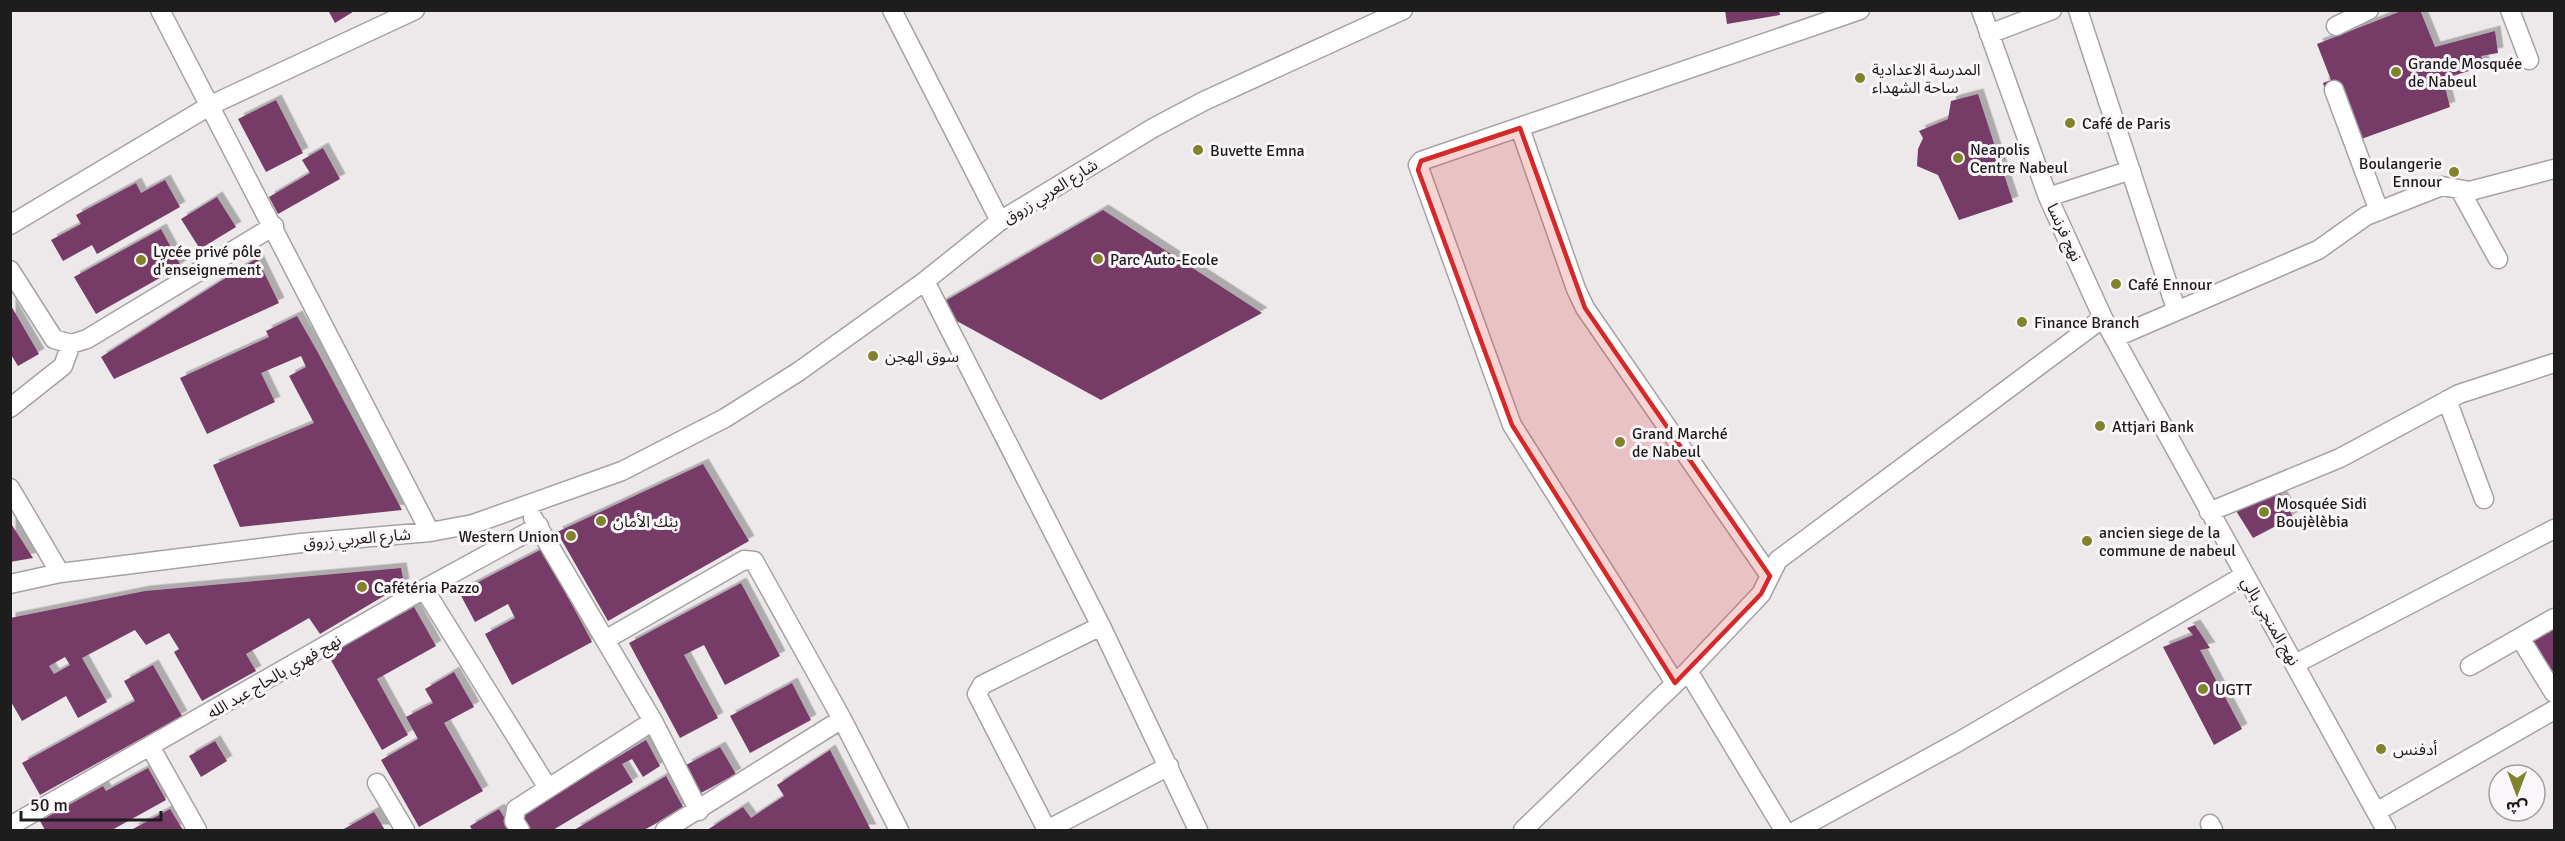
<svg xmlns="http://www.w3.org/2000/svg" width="2565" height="841" viewBox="0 0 2565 841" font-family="Signika,'Noto Sans Arabic',sans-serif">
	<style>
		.building { fill: #773b67; fill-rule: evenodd; filter: url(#shadow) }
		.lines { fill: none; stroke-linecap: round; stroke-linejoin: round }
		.minor-casing { stroke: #a6a2a4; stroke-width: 21 }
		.minor { stroke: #fff; stroke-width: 18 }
		.marked { fill: #d62828; fill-opacity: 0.2; stroke: #d62828; stroke-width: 4.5; stroke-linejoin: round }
		.poi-dot { fill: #80822c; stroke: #faf6f9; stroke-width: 2 }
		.labels { text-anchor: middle; stroke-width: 6; stroke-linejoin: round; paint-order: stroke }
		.poi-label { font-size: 16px; fill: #1e1d1e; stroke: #faf6f9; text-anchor: start }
		.street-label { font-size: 16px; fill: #1e1d1e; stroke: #faf6f9 }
	</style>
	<defs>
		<filter id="shadow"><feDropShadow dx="5.5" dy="-5.5" stdDeviation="0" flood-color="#0004"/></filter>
	</defs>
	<rect width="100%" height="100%" fill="#ede9eb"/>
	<path class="building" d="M328 10H356L335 23Z
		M1725 10H1779L1780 15 1727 24Z
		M2404 10H2420L2435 47 2495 31 2498 53 2481 56 2485 66 2443 79 2450 107 2353 142 2341 115 2333 117 2323 83 2331 80 2317 44Z
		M1978 94 2013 202 1959 220 1938 175 1917 166 1918 149 1923 138 1919 131 1948 119 1951 101Z
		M276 100 303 153 266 172 238 119Z
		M323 148 340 179 278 214 269 197 310 173 302 160Z
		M165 180 180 207 97 254 92 245 63 261 51 240 81 224 76 215 136 183 141 193Z
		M217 197 236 227 200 249 181 219Z
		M1103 210 1262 313 1101 400 933 308Z
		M161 229 181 266 96 314 74 277Z
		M257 258 279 303 114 379 101 357Z
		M10 304 39 354 18 366 10 353Z
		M297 316 316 349 402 510 240 527 213 465 314 423 289 376 306 367 301 356 261 373 275 402 207 434 180 378 269 337 266 331Z
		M703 464 749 541 608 621 557 532Z
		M2279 491 2293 517 2253 538 2233 506Z
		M10 522 33 558 10 562Z
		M542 549 592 642 512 685 485 634 515 618 508 604 475 622 459 592Z
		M401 568 404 584 320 634 309 618 246 654 256 671 202 701 174 652 179 649 169 633 146 645 135 630 82 658 107 702 78 718 66 696 22 721 10 700V618L145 591ZM65 657 70 665 54 674 49 666Z
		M741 583 780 656 725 685 704 645 684 655 718 718 680 738 629 643Z
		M414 607 436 646 377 679 408 735 382 750 328 655Z
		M2195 625 2210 648 2200 650 2242 729 2214 745 2163 647 2193 635 2187 628Z
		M2554 625V687L2525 643Z
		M153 665 182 716 40 795 22 763 135 701 124 681Z
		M454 672 474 707 444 723 483 791 419 827 381 760 418 739 406 717 433 703 425 689Z
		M792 683 811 720 750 753 730 716Z
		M646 740 660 766 643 777 632 759 622 764 633 782 553 830H529L520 816Z
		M215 741 227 761 201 777 189 756Z
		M720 747 736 774 701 793 686 765Z
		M830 750 871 830H707L743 807 751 818 784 796 777 785Z
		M148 768 166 800 112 830H45L40 821 103 786 106 791Z
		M666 776 683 807 655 824 644 830H574Z
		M170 809 183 830H131Z
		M499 809 512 830H472L470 826Z
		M374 812 385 830H342Z"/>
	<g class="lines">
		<g class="minor-casing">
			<path id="minor" d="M160 10 430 532
				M892 10 1000 221
				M1981 10 2048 197 2103 318 2386 830
				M2078 10 2176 309
				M2510 10 2529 60
				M2336 26 2369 10
				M1989 34 2052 10
				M2334 90 2379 211
				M1520 128 1576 289 1585 308 1770 576
				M2460 190 2498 259
				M2048 197 2131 170
				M10 225 211 105 415 10
				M10 270 54 339 71 344 87 339 274 226
				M925 281 1101 626 1198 830
				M2114 338 2318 250 2366 216 2442 186 2470 191 2554 169
				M2447 400 2484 499
				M10 408 63 366 71 344
				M10 488 60 573
				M2209 512 2340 458 2459 394 2554 363
				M533 518 653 721 699 811
				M10 584 60 573 301 543 430 532 473 524 622 471 725 418 798 372 925 281 1000 221 1153 128 1204 101 1403 10
				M424 589 548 788
				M2520 638 2554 693
				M605 640 744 560 754 561 842 719 899 830
				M2295 664 2554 529
				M2470 666 2554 618
				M1688 671 1784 830
				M1675 683 1512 425 1418 165 1421 161 1860 10
				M151 748 197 830
				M377 783 405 830
				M2376 812 2554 710
				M2210 824 2213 830
				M10 826 424 589 539 526
				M520 830 514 821 516 809 653 721
				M665 830 842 719
				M1047 830 977 694 982 685 1101 626
				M1047 830 1169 766
				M1523 830 1688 671 1761 594 1778 560 2103 318
				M1797 830 1958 742 2245 575"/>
		</g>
		<use href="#minor" class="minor"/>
	</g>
	<path class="marked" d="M1520 128 1585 308 1770 576 1761 594 1675 683 1512 425 1418 170 1421 161Z"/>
	<g class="poi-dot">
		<circle cx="2396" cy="72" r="6"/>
		<circle cx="1860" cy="78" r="6"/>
		<circle cx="2070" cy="123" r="6"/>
		<circle cx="1198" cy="150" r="6"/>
		<circle cx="1958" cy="158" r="6"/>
		<circle cx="2454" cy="172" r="6"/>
		<circle cx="1098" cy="259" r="6"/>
		<circle cx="141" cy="260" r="6"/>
		<circle cx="2116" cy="284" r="6"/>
		<circle cx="2022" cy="322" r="6"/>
		<circle cx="873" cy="356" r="6"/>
		<circle cx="2100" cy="426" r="6"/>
		<circle cx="1620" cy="442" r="6"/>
		<circle cx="2264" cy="512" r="6"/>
		<circle cx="601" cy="521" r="6"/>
		<circle cx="571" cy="536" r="6"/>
		<circle cx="2087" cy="541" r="6"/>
		<circle cx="362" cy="587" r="6"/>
		<circle cx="2203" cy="689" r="6"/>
		<circle cx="2381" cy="749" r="6"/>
	</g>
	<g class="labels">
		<g class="poi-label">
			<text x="2408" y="69">Grande Mosquée<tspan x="2408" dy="18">de Nabeul</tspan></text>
			<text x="1872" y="75">المدرسة الاعدادية<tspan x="1872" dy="18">ساحة الشهداء</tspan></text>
			<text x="2082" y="129">Café de Paris</text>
			<text x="1970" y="155">Neapolis<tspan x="1970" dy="18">Centre Nabeul</tspan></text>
			<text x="1210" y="156">Buvette Emna</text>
			<text x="2442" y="169" text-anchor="end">Boulangerie<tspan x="2442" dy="18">Ennour</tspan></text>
			<text x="153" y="257">Lycée privé pôle<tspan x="153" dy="18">d'enseignement</tspan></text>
			<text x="1110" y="265">Parc Auto-Ecole</text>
			<text x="2128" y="290">Café Ennour</text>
			<text x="2034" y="328">Finance Branch</text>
			<text x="885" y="362">سوق الهجن</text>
			<text x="2112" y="432">Attjari Bank</text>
			<text x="1632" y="439">Grand Marché<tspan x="1632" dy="18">de Nabeul</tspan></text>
			<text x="2276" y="509">Mosquée Sidi<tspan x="2276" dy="18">Boujèlèbia</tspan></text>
			<text x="613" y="527">بنك الأمان</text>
			<text x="2099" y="538">ancien siege de la<tspan x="2099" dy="18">commune de nabeul</tspan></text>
			<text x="559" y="542" text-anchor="end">Western Union</text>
			<text x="374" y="593">Cafétéria Pazzo</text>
			<text x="2215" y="695">UGTT</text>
			<text x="2393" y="755">أدفنس</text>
		</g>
		<g class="street-label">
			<text transform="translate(1050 191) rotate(-32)" y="6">شارع العربي زروق</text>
			<text transform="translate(2065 232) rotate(65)" y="6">نهج فرنسا</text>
			<text transform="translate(357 538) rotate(-5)" y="6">شارع العربي زروق</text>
			<text transform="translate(2271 621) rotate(60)" y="6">نهج المنجي بالي</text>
			<text transform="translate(274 676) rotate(-30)" y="6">نهج فهري بالحاج عبد الله</text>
		</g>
	</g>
	<rect width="2565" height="841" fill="none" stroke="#1e1d1e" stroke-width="24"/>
	<g transform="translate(2517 793) rotate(180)"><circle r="28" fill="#faf6f9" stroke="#a29fa1" stroke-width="1.5"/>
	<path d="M0-4.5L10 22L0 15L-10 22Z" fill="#80822c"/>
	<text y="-9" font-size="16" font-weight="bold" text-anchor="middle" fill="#1e1d1e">ش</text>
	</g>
	<path d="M21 811v9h140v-9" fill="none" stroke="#1e1d1e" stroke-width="3"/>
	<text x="30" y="811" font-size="18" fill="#1e1d1e" stroke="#faf6f9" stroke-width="4.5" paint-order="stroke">50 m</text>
</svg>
